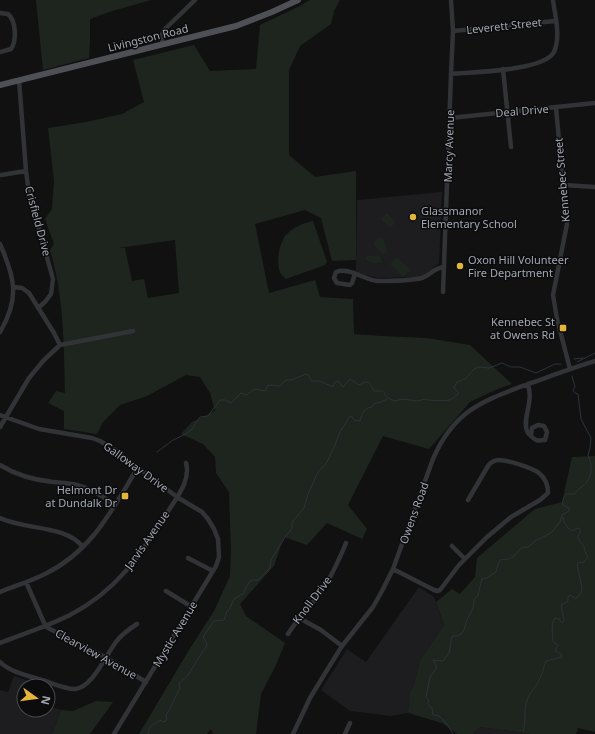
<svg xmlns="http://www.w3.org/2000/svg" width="595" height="734" viewBox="0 0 595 734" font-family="'Noto Sans',sans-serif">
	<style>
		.built { fill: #1d1d1f }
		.green { fill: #1e251f; fill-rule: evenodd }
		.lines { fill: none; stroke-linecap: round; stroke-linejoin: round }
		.stream { stroke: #2b333a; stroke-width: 1 }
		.minor { stroke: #323337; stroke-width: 4.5 }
		.major { stroke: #4f5056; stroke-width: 6 }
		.poi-dot { fill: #e4b637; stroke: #0c0c0d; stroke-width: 1.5 }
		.labels { text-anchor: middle; stroke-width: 3; stroke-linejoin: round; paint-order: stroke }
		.street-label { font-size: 11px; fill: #a3a7b2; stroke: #0c0c0d }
		.poi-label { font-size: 11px; fill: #a3a7b2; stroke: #0c0c0d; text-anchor: start }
	</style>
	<rect width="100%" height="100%" fill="#111112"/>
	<path class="built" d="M442 192 439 264 435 266 424 275 418 277 377 278 356 273 357 200Z
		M419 587 434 597 444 625 420 660 414 685 410 690 408 713 391 716 350 711 321 690 347 649 366 662Z
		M14 676 35 683 34 686H24V710H48V706L61 710 52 734H0V690L8 692Z
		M480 727 531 734H473Z"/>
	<path class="green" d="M36 0H151L109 12 90 19V41L89 58 43 70Z
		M310 0H340L334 11 331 24 300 46 289 70V155L315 177 356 171V260L332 261 321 218 305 210 255 224 269 293 315 280 320 297 353 299 354 334 381 336 427 338 470 345 512 384 493 391 470 402 429 449 383 436 348 505 367 529 362 539 327 523 307 545 284 537 274 566 240 604 246 616 285 643 276 665 261 694 256 734H213L211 729 207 734H139L189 650 214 611 230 576 231 551 229 492 216 473 215 457 203 444 181 434 192 422 215 411 210 393 200 377 186 375 147 396 120 405 103 422 97 434 64 429V411L48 403 56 391 65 393C64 344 64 297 50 250L54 244 45 219 52 209 54 181 48 128 86 122 122 114 144 102 133 60 194 45 210 71 256 69 260 25 300 6ZM175 240 179 293 148 298 144 279 132 281 125 248H118Z
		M387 213 396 222 390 228 381 219Z
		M313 221 327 262 325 265 286 279C284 277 281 275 280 272 276 262 279 245 285 236 292 228 303 223 313 221Z
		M380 237 384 239 387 252 383 254 374 245 375 240Z
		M367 256H379L383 262C375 264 372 264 365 259Z
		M398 257 410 270 403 277 390 264Z
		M595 456V732L578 728 576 734H531L480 727 473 734H457L442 723 408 713 410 690 414 685 420 660 444 625 436 602 452 589 460 594 475 577 477 558 535 509 562 502 572 457Z
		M96 701 113 702 90 734H52L61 710 73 711Z"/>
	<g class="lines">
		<path class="stream" d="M574 359 583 358
			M577 362 595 353
			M157 452 173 440 186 434 192 429 200 417 208 416 220 400H225L231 403 241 393 246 395 255 389 265 391 268 385 280 386 286 380H291L306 374 308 375 312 381H320L333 387 334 383 338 381 343 387 350 379 359 385 365 382H369L374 391C389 391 380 390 388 398L395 401 402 399 417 401 425 399C429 401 446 401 449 400 453 399 455 397 458 394V392L454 388 457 382 465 379 474 369 479 367 489 368 502 363 511 367H520L536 373 555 364H561
			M523 731C526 723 524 713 526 704 528 693 538 686 541 676 544 671 543 667 546 661L562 657 561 654 555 651 558 645 553 642C553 633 550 626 555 618L559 619 562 623 564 620 561 605 568 601V597L570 595 576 599 581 593 582 588 577 564 579 562 583 563 588 557C585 553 585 550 584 547 581 541 575 539 580 532V529L577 528 572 531 568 528 563 521 564 518H562
			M148 734C148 726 155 723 161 720L163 722 166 721 167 718 166 715C172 707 175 696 180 688L179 684C181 680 186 679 188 675 194 666 199 656 206 647L207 644 203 637 214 621 224 620 227 611 229 610 234 599 244 593 245 589 251 580H258L270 568 271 560 275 553 287 534 292 529V522L304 508 308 494 318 472 327 462 335 445 340 432 350 416 352 417 354 420 360 421C362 413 364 408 372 407L375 403 381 402 387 399
			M453 734 448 725 439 716 433 715 432 708C429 706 427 705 429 701L426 697 430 677 436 669V665L433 660 443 661 449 653 452 636H457L461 634 464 630 467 619 473 609 474 600 478 595 482 579 487 578 496 572C501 552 500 564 513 557 515 555 518 550 522 548L528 547 535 541 551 533 560 522 562 515 569 511V508L563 505C562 500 563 498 567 494H575C578 488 583 487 586 483 593 473 592 465 588 455L590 448 591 438 581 419 578 394 575 393 573 390 575 387 572 376"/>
		<path class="minor" d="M0 13 8 14C16 21 17 40 11 49L0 52
			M453 31 555 21
			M163 44 161 37 164 30 195 0
			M503 69 511 147
			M451 74C472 72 544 71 554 52 561 36 555 16 553 0
			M19 80 26 171 29 193 53 279 51 294 45 302 38 308
			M556 108 567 224 553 295 557 319 570 369
			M450 118 595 103
			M1 175 26 171
			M564 185 595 187
			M0 244C15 278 20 298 0 332
			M355 274 352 283 350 285 337 283 334 278 336 272C350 267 364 280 378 281 392 281 409 281 422 278 431 275 431 269 444 267
			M14 287 22 288 29 293 54 333 60 345
			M443 292 451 74 453 31 451 0
			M60 345 133 331
			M528 385C534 401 522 419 527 431 529 436 528 432 531 436 536 441 537 441 545 440L547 432 544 426 538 425 532 428 531 435
			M0 415 39 429 92 438 100 441 115 450 177 497 202 512 208 519 214 529 218 539 219 557 216 566 114 734
			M0 427 29 378 44 360 60 345
			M0 465C16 475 34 480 53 482 61 483 69 483 77 485 92 489 103 497 115 505
			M0 518C25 530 66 525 83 547
			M452 546 465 559
			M188 558 213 571
			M393 569 434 590 437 591 440 590 459 565 487 537 511 517 540 500 548 493C548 486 545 478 539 473 533 468 507 460 499 460 495 460 491 462 488 466L468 500
			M26 582 45 625 48 628 105 657 146 682
			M166 591 192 607
			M0 592C15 586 31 581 45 574 92 551 112 510 138 467
			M299 618 321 630 342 646
			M288 634C297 619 310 607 320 593 331 578 339 560 346 543
			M0 643C23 634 48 626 70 615 118 590 141 554 169 510 177 497 191 480 186 463
			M0 662C10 672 29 676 42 680 52 683 64 689 75 689 92 688 106 655 116 642 122 634 129 629 137 624
			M293 734 310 698 324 675 342 646 373 607 382 591 393 569 433 459C454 410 483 401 528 384 551 376 573 368 595 361
			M345 734 350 723"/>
		<path class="major" d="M0 85 236 26 272 12 298 0"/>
	</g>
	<g class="poi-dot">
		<circle cx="413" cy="217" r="4"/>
		<circle cx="460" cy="266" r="4"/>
		<rect x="559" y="324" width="8" height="8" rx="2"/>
		<rect x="121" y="492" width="8" height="8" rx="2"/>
	</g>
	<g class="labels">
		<g class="street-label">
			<text transform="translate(504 26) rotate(-6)" y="4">Leverett Street</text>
			<text transform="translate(148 38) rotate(-14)" y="4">Livingston Road</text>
			<text transform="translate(522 111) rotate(-5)" y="4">Deal Drive</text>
			<text transform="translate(449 146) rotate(-88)" y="4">Marcy Avenue</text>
			<text transform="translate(562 180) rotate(-95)" y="4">Kennebec Street</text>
			<text transform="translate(38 221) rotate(75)" y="4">Crisfield Drive</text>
			<text transform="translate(136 467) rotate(36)" y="4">Galloway Drive</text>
			<text transform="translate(414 513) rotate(-70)" y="4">Owens Road</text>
			<text transform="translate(147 540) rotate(-55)" y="4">Jarvis Avenue</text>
			<text transform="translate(312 600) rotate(-53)" y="4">Knoll Drive</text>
			<text transform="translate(175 634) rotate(-59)" y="4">Mystic Avenue</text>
			<text transform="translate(96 654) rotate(29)" y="4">Clearview Avenue</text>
		</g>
		<g class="poi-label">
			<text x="421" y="215">Glassmanor<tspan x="421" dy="13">Elementary School</tspan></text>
			<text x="468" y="264">Oxon Hill Volunteer<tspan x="468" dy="13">Fire Department</tspan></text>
			<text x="555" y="326" text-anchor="end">Kennebec St<tspan x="555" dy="13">at Owens Rd</tspan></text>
			<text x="117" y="494" text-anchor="end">Helmont Dr<tspan x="117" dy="13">at Dundalk Dr</tspan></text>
		</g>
	</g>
	<g transform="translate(36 698) rotate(104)"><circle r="19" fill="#0c0c0d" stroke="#484a4f"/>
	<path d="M0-3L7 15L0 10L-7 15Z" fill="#e4b637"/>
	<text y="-6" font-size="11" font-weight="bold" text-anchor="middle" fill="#a3a7b2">N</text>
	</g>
</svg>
